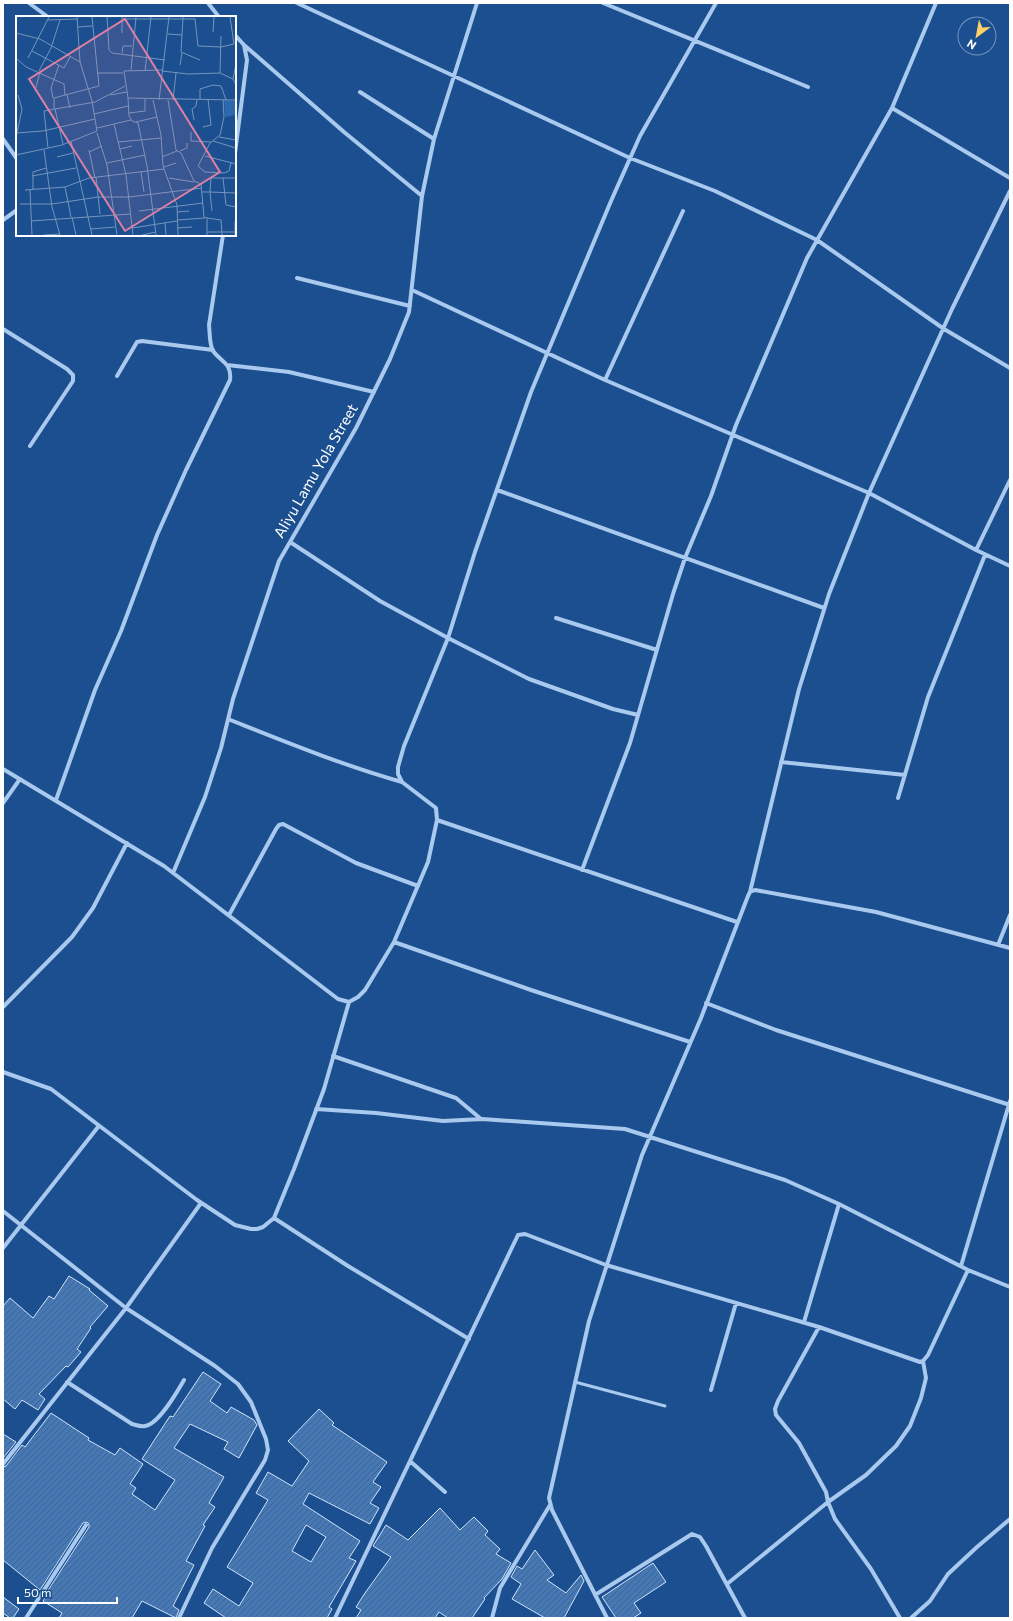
<svg xmlns="http://www.w3.org/2000/svg" width="1013" height="1621" viewBox="0 0 1013 1621" font-family="Commissioner,sans-serif">
	<style>
		.building { fill: url(#building-hatch); stroke: #cfe3fa; fill-rule: evenodd }
		.lines { fill: none; stroke-linecap: round; stroke-linejoin: round }
		.service { stroke: #a9c9ee; stroke-width: 3 }
		.minor { stroke: #a9c9ee; stroke-width: 4 }
		.labels { text-anchor: middle; stroke-width: 3.5; stroke-linejoin: round; paint-order: stroke }
		.street-label { font-size: 15px; fill: #fff; stroke: #1b4f8f }
		.inset-road { fill: none; stroke: #7695bc; stroke-width: 1 }
		.view { fill: #dd80a5; fill-opacity: 0.15; stroke: #dd80a5; stroke-width: 2 }
		.inset-edge { fill: none; stroke: #fff; stroke-width: 2 }
	</style>
	<defs>
		<pattern id="building-hatch" width="6" height="6" patternUnits="userSpaceOnUse"><rect width="6" height="6" fill="#4478b7"/><path d="M-1 1l2-2M0 6l6-6M5 7l2-2" fill="none" stroke="#486282"/></pattern>
	</defs>
	<rect width="100%" height="100%" fill="#1b4f8f"/>
	<path class="building" d="M69 1276 90 1289 89 1290 108 1306 90 1327 91 1328 77 1349 81 1352 68 1367 66 1366 39 1394 45 1399 38 1410 22 1400 15 1409 3 1399V1306L10 1298 33 1318 49 1296 54 1299Z
		M203 1372 221 1384 210 1401 227 1413 231 1407 254 1420 257 1425 239 1458 224 1449 228 1442 190 1424 174 1448 224 1477 209 1503 215 1507 203 1525 205 1526 186 1561 194 1565 173 1606 179 1610 176 1618 142 1601 132 1618H59L62 1613 43 1601 46 1596 45 1595 89 1527V1524L87 1522 83 1523 40 1590 3 1560V1467L6 1466 22 1445 25 1447 51 1413 89 1438 88 1440 115 1455 120 1448 143 1464 130 1484 136 1488 132 1494 155 1510 175 1480 142 1459 170 1416 173 1417Z
		M319 1409 334 1423 332 1425 387 1462 373 1482 381 1487 370 1503 379 1508 370 1524 309 1493 303 1504 360 1541 349 1558 356 1561 329 1607 332 1609 327 1618H226L204 1603 213 1589 239 1606 253 1583 227 1567 268 1500 256 1493 268 1472 292 1486 309 1461 288 1441ZM306 1525 326 1537 311 1562 292 1551Z
		M3 1434 16 1442 3 1458Z
		M440 1508 460 1530 474 1517 488 1531 485 1535 500 1549 496 1554 511 1563 502 1579 484 1598 485 1599 472 1618H448L439 1612 435 1618H356L361 1610 356 1607 365 1593 391 1557 373 1546 386 1525 408 1540Z
		M535 1550 554 1575 547 1580 566 1593 581 1575 584 1581 564 1618H545L512 1599 521 1584 511 1577 517 1566 522 1569Z
		M653 1563 666 1582 634 1603 641 1613 633 1618H616L602 1597Z
		M3 1597 19 1609 13 1618H10L3 1613Z"/>
	<g class="lines">
		<path class="service" d="M575 1382 665 1406"/>
		<path class="minor" d="M29 3 48 17
			M208 3 219 17
			M297 3 630 158 715 191 817 240 944 329 1010 368
			M603 3 808 87
			M235 35 244 45 247 60 235 153
			M244 45 344 132 422 196
			M360 92 434 139
			M892 108 1010 178
			M3 139 17 159
			M3 220 17 210
			M297 278 410 306
			M412 290 605 380 869 493 976 550 1010 566
			M3 329 67 369 73 375V381L30 446
			M227 365 289 372 374 392
			M117 376 137 342 142 341 213 350
			M605 380 683 211
			M497 490 824 608
			M290 542 380 601 448 638 529 679 613 709 638 715
			M976 550 1010 480
			M556 618 657 650
			M228 719C286 742 342 765 402 782
			M781 762 905 775
			M3 769 164 866 338 999 349 1002 358 997 365 990 394 942 428 862 437 820 436 808 402 782 398 774V767L404 746 448 638 475 552 531 392 611 201 640 136 716 3
			M898 798 928 697 985 555
			M56 800 95 690 121 631 157 535 186 470 230 380C232 363 221 362 213 351 209 343 210 333 209 325L223 235
			M3 803 20 779
			M437 820 737 922
			M582 870 630 743 673 594 685 558 711 496 736 425 807 258 892 108 936 3
			M173 873 205 797 221 748 233 699 279 561 356 428 390 359 409 312 422 196 434 139 477 3
			M750 892 799 689 829 594 869 493 952 309 1010 191
			M229 915 276 829 279 825 283 824 356 863 418 886
			M394 942 531 990 690 1042
			M998 945 1010 915
			M706 1003 776 1030 1010 1105
			M3 1007 72 937 93 908 127 843
			M333 1056 456 1098 481 1119
			M3 1072 51 1089 197 1200 235 1225 251 1229H257L263 1227 274 1218 294 1169 324 1089 349 1002
			M316 1109 376 1113 443 1121 482 1119 625 1129 785 1180 839 1204 968 1270 1010 1287
			M3 1211 126 1308 215 1366 238 1384 251 1402 266 1439 268 1450 265 1460 212 1548 179 1618
			M274 1218 348 1266 469 1339
			M3 1248 98 1127
			M961 1266 1010 1101
			M804 1322 839 1204
			M819 1327 778 1401 775 1409 776 1415 799 1443 826 1492 828 1502 835 1519 871 1569 900 1618
			M67 1382 132 1424C136 1425 141 1427 145 1426 159 1424 177 1392 184 1380
			M711 1390 736 1303
			M411 1462 445 1492
			M3 1464 126 1308 201 1203
			M727 1584 828 1502 866 1475 896 1446 910 1426 921 1398 926 1378 923 1361
			M595 1595 692 1534 700 1537 706 1546 745 1618
			M26 1618 86 1525
			M335 1618 518 1235 525 1234 606 1265 819 1327 920 1362 923 1361 928 1355 968 1270
			M492 1618 500 1588 550 1505
			M607 1618 552 1510 549 1498 589 1321 642 1155 701 1018 748 896 750 892 755 890 876 912 1010 948
			M911 1618 930 1601 948 1574 977 1547 1010 1519"/>
	</g>
	<g class="labels">
		<g class="street-label">
			<text transform="translate(316 471) rotate(-60)" y="5">Aliyu Lamu Yola Street</text>
		</g>
	</g>
	<g transform="translate(16 16)">
		<rect width="220" height="220" fill="#1b4f8f"/>
		<path d="M208 84 220 85V99L209 101Z" fill="#2e69ad"/>
		<path class="inset-road" d="M61 1 64 46M91 1 93 34 96 37 149 44M106 1V17M167 1 165 36 184 44M107 3H179L182 30 205 31 218 28 214 1M31 4 62 3M62 11 76 10M197 16 198 1M0 17 24 23 64 46 76 85 81 115 46 129 0 139M152 18 166 19M36 29 44 4M16 35 48 52 54 41M106 37 107 30H116M0 42 10 51 48 68 49 79M12 42 33 1M164 49 166 37M115 54 120 1M23 55 36 30M129 55 135 1M146 55 172 58 204 57 217 63 220 69M81 57H107M204 57 205 20M217 63 220 48M19 75 24 56M51 79 54 92M94 79 111 76M37 82 35 72 43 49M112 82 108 55 146 54M184 83V73L197 69 205 70 210 84M137 84 145 119 147 150 161 189 162 219M143 84 153 1M152 84 160 134 165 137 178 165 185 168 188 201 191 202V219M157 84 160 57M207 84 208 101 204 119 194 127 182 150 189 156 208 157 213 155 215 147M38 93V82L83 70 76 1M39 93 47 128M113 97 129 95V83M78 98 112 90M178 104 176 93 180 90 181 84M120 106 141 101M98 108 110 159 117 219M187 111 195 109 192 83M81 112 115 104M175 116V125L195 126M0 117 27 115 79 103M1 117 6 93 2 79M81 117 91 149 101 219M203 121 220 124M55 125 76 219M197 125 220 132M102 126 145 122M32 132 28 95 79 86 109 70M104 133 116 130M28 134 36 191 44 219M73 134 79 162M164 135 171 132V127M73 136 86 130M189 140 220 148M41 141 57 137M146 141 161 135M91 147 129 139M148 151 160 147M125 156 128 176M16 160 60 152M80 161 84 198M153 162 178 166M207 162 210 189 220 191M49 171 55 201M9 174 49 171 73 162 148 153M14 174 16 219M17 174V156L30 152M186 176H194L195 162H220M4 188H36L82 181H113L186 172M123 195 187 187M196 195 194 176 220 177M161 196 173 195M56 201 60 219M191 202 205 204 206 219M161 204 189 202M15 205 114 198M219 205V219M149 207 150 219M116 212 161 205M161 212 176 211M75 213 99 211M191 216H220M28 219 44 218M126 219 140 216M140 219 131 150 122 107 116 105 113 100 112 82 220 84"/>
		<path class="view" d="M109 3 204 156 109 215 13 63Z"/>
		<rect width="220" height="220" class="inset-edge"/>
	</g>
	<rect width="1013" height="1621" fill="none" stroke="#ffffff" stroke-width="8"/>
	<g transform="translate(977 36) rotate(212)"><circle r="19" fill="#1b4f8f" stroke="#7695bc"/>
	<path d="M0-3L7 15L0 10L-7 15Z" fill="#ffd166"/>
	<text y="-6" font-size="11" font-weight="bold" text-anchor="middle" fill="#ffffff">N</text>
	</g>
	<path d="M18 1597v6h99v-6" fill="none" stroke="#ffffff" stroke-width="2"/>
	<text x="24" y="1597" font-size="12" fill="#ffffff" stroke="#1b4f8f" stroke-width="3" paint-order="stroke">50 m</text>
</svg>
